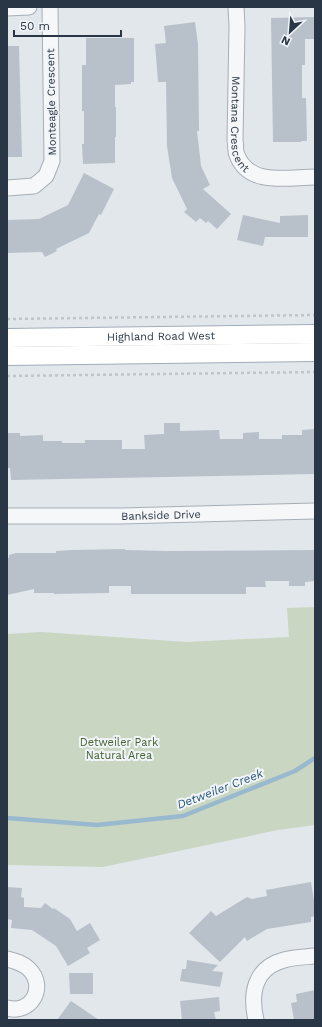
<svg xmlns="http://www.w3.org/2000/svg" width="322" height="1027" viewBox="0 0 322 1027" font-family="'Work Sans',sans-serif">
	<style>
		.green { fill: #c9d6c2 }
		.lines { fill: none; stroke-linecap: round; stroke-linejoin: round }
		.stream { stroke: #99b9cf; stroke-width: 4.5 }
		.building { fill: #b8c0ca }
		.minor-casing { stroke: #a6aeb6; stroke-width: 17 }
		.major-casing { stroke: #a0acb8; stroke-width: 20 }
		.path { stroke: #c0c5ca; stroke-width: 2.5; stroke-dasharray: 3 3; stroke-linecap: butt }
		.minor { stroke: #f5f7f9; stroke-width: 15 }
		.major { stroke: #fff; stroke-width: 18 }
		.labels { text-anchor: middle; stroke-width: 4; stroke-linejoin: round; paint-order: stroke }
		.street-label { font-size: 11px; fill: #283645; stroke: #f2f5f8 }
		.park-label { font-size: 11px; fill: #426234; stroke: #f2f5f8 }
		.water-label { font-size: 12px; font-style: italic; fill: #2d5a7e; stroke: #f2f5f8 }
	</style>
	<rect width="100%" height="100%" fill="#e2e7eb"/>
	<path class="green" d="M315 607V825L278 830 103 867 7 865V634L42 632 187 642 289 637 287 608Z"/>
	<g class="lines">
		<path class="stream" d="M7 818 97 825 183 816 295 771 315 758"/>
	</g>
	<path class="building" d="M315 17V39H305V65H302V98H306L307 141H301V142H273L271 18Z
		M195 22 198 44 199 131H197L201 166 210 185 203 189 231 214 217 229 208 221 206 223 200 218 196 222 184 212 187 209 172 178 167 146 166 82H158L155 44 166 43 164 26Z
		M86 38H134V82H131V84L115 85V107H116V137H115V163L83 164 82 144H84V111H82V65H86Z
		M7 46H19L22 157H7Z
		M84 173 114 189 101 215 99 214 89 233 56 249 57 251 45 257 42 252 7 253V220L39 219 68 205Z
		M243 215 280 223V216L308 215V237H265L263 246 237 240Z
		M164 423H180V431L219 430 220 439H243V433L259 432V439H282V435H302V430L315 429V474L11 480 10 468H7V433H20V436L43 435V441H62V443H85V440H122V449H145L144 435 164 434Z
		M125 549V550L167 551 315 550V581L305 582V586H289V581H265L266 587H246V594H131V586H109V593L54 594V593H34V589L7 595V558H9V555L16 553H56V551L73 550Z
		M311 882 315 907V916L311 917V922L267 929 247 941 245 937 220 962 189 933 211 911 216 916 247 897 252 899 267 896 266 890Z
		M7 887 22 888 21 897 24 898V907L41 908 45 903 53 909 54 908 70 919 77 931 90 923 100 940 87 948 90 953 68 966 56 946 32 930 11 928 12 920 7 919Z
		M187 960 218 965 212 971 223 972 220 987 180 981 182 969H186Z
		M69 973H93V994H70Z
		M315 990V1020H294L291 1003 297 1002 296 994Z
		M219 997 220 1011 214 1012 216 1020H182L180 1001Z
		M71 1001 99 1020H57Z"/>
	<g class="lines">
		<g class="minor-casing">
			<g id="minor">
				<path id="s1" d="M236 7 237 26 235 140C236 145 235 151 237 155 249 187 289 177 315 177"/>
				<path d="M7 8 29 7"/>
				<path d="M7 188 34 186 46 176 52 161 50 7"/>
				<path id="s2" d="M7 516H121L315 511"/>
				<path d="M7 959C15 961 23 963 29 969 47 987 31 1015 7 1008"/>
				<path d="M256 1020C250 994 254 968 284 960 294 957 305 957 315 956"/>
			</g>
		</g>
		<g class="major-casing">
			<g id="major">
				<path id="s3" d="M7 338 315 334"/>
				<path d="M7 356 315 352"/>
			</g>
		</g>
		<path class="path" d="M7 319 315 315
			M7 376 315 372"/>
		<use href="#minor" class="minor"/>
		<use href="#major" class="major"/>
	</g>
	<g class="labels">
		<g class="street-label">
			<text transform="translate(51 102) rotate(-91)" y="4">Monteagle Crescent</text>
			<text dy="4" stroke="none"><textPath href="#s1" startOffset="118">Montana Crescent</textPath></text>
			<text dy="4" stroke="none"><textPath href="#s3" startOffset="154">Highland Road West</textPath></text>
			<text dy="4" stroke="none"><textPath href="#s2" startOffset="154">Bankside Drive</textPath></text>
		</g>
		<g class="park-label">
			<text x="119" y="746">Detweiler Park<tspan x="119" dy="13">Natural Area</tspan></text>
		</g>
		<g class="water-label">
			<text transform="translate(220 789) rotate(-21)" y="4">Detweiler Creek</text>
		</g>
	</g>
	<rect width="322" height="1027" fill="none" stroke="#283645" stroke-width="16"/>
	<g transform="translate(290 32) rotate(206)" stroke="#f2f5f8" stroke-width="3" paint-order="stroke">
	<path d="M0-3L7 15L0 10L-7 15Z" fill="#283645"/>
	<text y="-6" font-size="11" font-weight="bold" text-anchor="middle" fill="#283645">N</text>
	</g>
	<path d="M14 30v6h107v-6" fill="none" stroke="#283645" stroke-width="2"/>
	<text x="20" y="30" font-size="12" fill="#283645" stroke="#f2f5f8" stroke-width="3" paint-order="stroke">50 m</text>
</svg>
